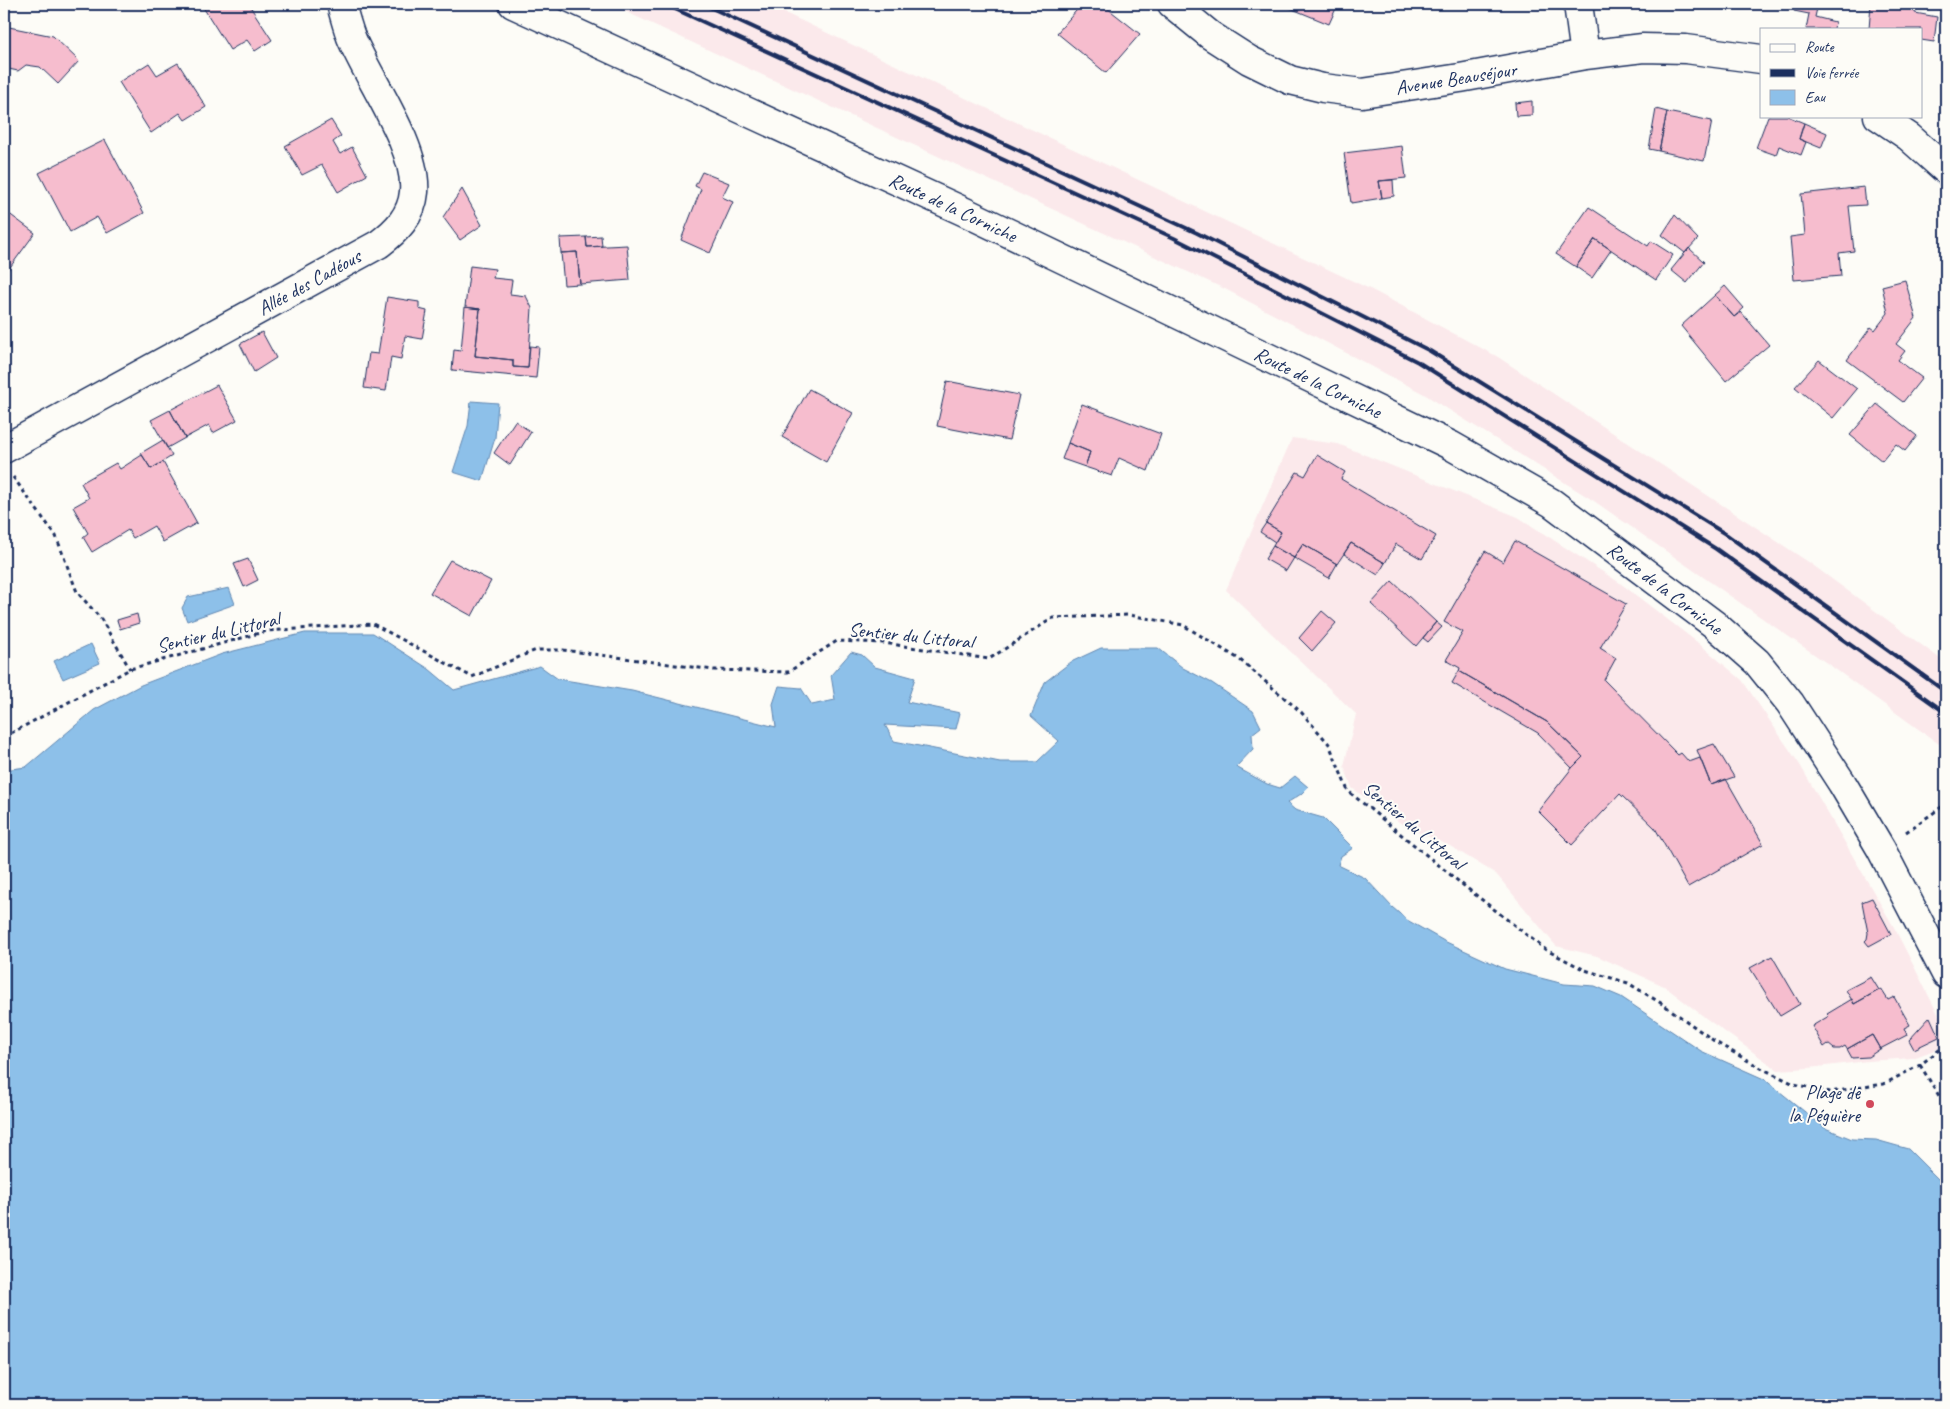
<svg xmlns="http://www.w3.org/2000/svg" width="1950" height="1409" viewBox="0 0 1950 1409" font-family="Caveat,sans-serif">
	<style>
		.built { fill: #fbe9eb }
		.water { fill: #8dc0e9; stroke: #5f86b1 }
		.building { fill: #f6bdce; stroke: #1b2f5e }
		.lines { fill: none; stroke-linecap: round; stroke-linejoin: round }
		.minor-casing { stroke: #1b2f5e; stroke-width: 31 }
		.primary-casing { stroke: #1b2f5e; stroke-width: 31 }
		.path { stroke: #1b2f5e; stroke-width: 3; stroke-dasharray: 4 4; stroke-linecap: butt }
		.minor { stroke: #fdfcf7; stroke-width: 28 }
		.primary { stroke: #fdfcf7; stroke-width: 28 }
		.rail { stroke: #1b2f5e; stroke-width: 4 }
		.poi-dot { fill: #d1495b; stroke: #fdfcf7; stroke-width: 2 }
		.labels { text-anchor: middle; stroke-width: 4; stroke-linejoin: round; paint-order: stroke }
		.street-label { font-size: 20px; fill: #1b2f5e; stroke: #fdfcf7 }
		.poi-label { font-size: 20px; fill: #1b2f5e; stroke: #fdfcf7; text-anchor: end }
	</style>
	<rect width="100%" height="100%" fill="#fdfcf7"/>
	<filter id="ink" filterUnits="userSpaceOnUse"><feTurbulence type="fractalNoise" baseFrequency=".02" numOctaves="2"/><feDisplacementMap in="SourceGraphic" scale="10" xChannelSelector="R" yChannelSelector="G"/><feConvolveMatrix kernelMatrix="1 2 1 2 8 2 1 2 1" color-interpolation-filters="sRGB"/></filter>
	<g filter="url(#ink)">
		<path class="built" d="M609 4H766L1372 290 1498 357 1810 563 1946 663V749L1831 666 1594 501 1424 394 1227 290Z
			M1292 438 1338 444 1518 517 1620 583 1697 642 1742 680 1800 765 1895 929 1941 1020 1945 1046 1913 1058 1868 1061 1809 1068 1778 1070 1707 1019 1664 986 1597 956 1556 946 1496 874 1450 846 1406 827 1352 788 1344 766 1356 714 1226 590Z"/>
		<path class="water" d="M471 401 498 403 495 438 482 481 453 472 468 426Z
			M229 588 235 604 187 621 182 608 188 597Z
			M305 633H373L429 669 454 690 540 666 558 679 632 691 776 727 773 704 779 686 801 688 812 705 835 700 831 675 851 652 862 655 875 667 915 678 907 702 960 713 956 729 885 725 894 741 1000 762H1037L1059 741 1031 716 1045 682 1071 662 1101 648H1158L1183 668 1212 683 1253 711 1261 727 1252 734 1253 749 1236 767 1267 784 1280 788 1295 776 1308 787 1301 794 1287 803 1295 810 1323 818 1353 848 1341 856 1338 865 1365 878 1392 907 1407 920 1444 941 1505 969 1564 984 1595 986 1621 997 1701 1051 1764 1079 1825 1128 1852 1139 1876 1140 1908 1149 1946 1187V1405H4V770L26 767 94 710 141 685 222 654Z
			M91 644 100 663 63 679 54 661Z"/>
		<path class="building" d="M201 4H257L251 8 272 40 255 51 247 40 230 50Z
			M1082 4H1102L1140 34 1106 73 1057 33Z
			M1286 4H1338L1329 24 1285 6Z
			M1342 4H1354L1352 8Z
			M1795 4H1818L1815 17 1835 22 1834 29H1806L1809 14 1794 11Z
			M1871 4H1916L1915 13 1937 17 1934 42 1921 40V29H1869Z
			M4 26 53 36 79 61 58 84 40 67 26 65 18 71 4 68Z
			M149 63 157 75 178 63 206 107 185 120 180 113 151 133 119 82Z
			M1532 101V115L1516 116 1515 103Z
			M1656 109 1667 112 1659 151 1649 149Z
			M1667 112 1712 121 1704 161 1659 151Z
			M1768 116H1787L1804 123 1799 139 1806 142 1801 155 1779 146 1776 155 1756 148Z
			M331 120 341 136 333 142 340 154 352 147 367 175 338 192 322 165 302 175 285 146Z
			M1804 123 1827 133 1821 148 1799 139Z
			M105 140 144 213 107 233 97 217 70 232 39 173Z
			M1402 146 1406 178 1379 181 1382 198 1351 203 1344 153Z
			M702 172 729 183 722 197 733 202 710 253 681 240 701 189 695 186Z
			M1393 180 1394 196 1382 198 1379 181Z
			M1864 187 1866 205 1849 206 1854 251 1839 253 1841 276 1794 280 1790 237 1805 235 1801 194Z
			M462 189 482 225 460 240 443 217Z
			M1589 207 1648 246 1651 241 1673 255 1656 280 1595 239 1576 267 1556 254Z
			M4 210 35 233 8 270 4 267Z
			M1675 215 1698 239 1685 253 1662 235Z
			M601 236 602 246 587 247 586 237Z
			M586 237 587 247 627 245 630 280 580 284 577 252 561 253 560 238Z
			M1595 239 1611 250 1592 278 1576 267Z
			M1689 248 1704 262 1687 283 1671 270Z
			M577 252 580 284 564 285 561 253Z
			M470 266 495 269 493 278 512 280 510 294 526 296 532 308 528 368 513 367V360L475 356 480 309 465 307Z
			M1905 280 1916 318 1896 344 1905 351 1898 360 1922 378 1903 402 1847 360 1871 327 1875 330 1888 313 1882 286Z
			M1725 286 1744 308 1734 317 1715 295Z
			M1715 295 1734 317 1741 312 1769 345 1726 381 1681 326Z
			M387 297 419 302V309L427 311 422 339 405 336 401 359 391 357 386 391 364 388 369 353 378 354Z
			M465 307 480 309 475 356 513 360V367L528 368 530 346 539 347 536 378 452 370 454 350 461 351Z
			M262 332 276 358 254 372 240 344Z
			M1819 360 1857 389 1833 418 1795 387Z
			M947 381 1019 395 1009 440 937 426Z
			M217 385 237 420 213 433 209 425 185 438 170 410Z
			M809 389 853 413 826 462 782 437Z
			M1082 404 1161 434 1148 471 1119 458 1112 476 1085 467 1090 452 1068 443Z
			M1877 404 1917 436 1905 451 1896 444 1882 461 1850 435Z
			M170 410 185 438 167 448 151 420Z
			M515 421 531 432 510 465 494 453Z
			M163 440 172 456 151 469 141 453Z
			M1068 443 1090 452 1085 467 1062 459Z
			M142 455 151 469 163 462 197 523 163 542 154 526 133 538 128 530 92 552 83 537 88 533 73 507 89 498 81 483 116 463 120 469Z
			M1317 455 1345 472 1341 479 1436 536 1422 559 1396 544 1385 563 1351 543 1337 564 1303 544 1294 558 1273 546 1281 532 1266 523 1297 472 1305 476Z
			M1266 523 1281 532 1275 542 1260 532Z
			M1515 541 1626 604 1600 648 1616 658 1604 680 1678 755 1681 753 1689 762 1700 758 1711 785 1726 779 1763 844 1688 887 1655 828 1620 794 1572 845 1538 811 1572 768 1583 757 1547 722 1459 671 1460 668 1446 660 1463 632 1444 622 1485 551 1503 562Z
			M1351 543 1385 563 1378 575 1344 554Z
			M1303 544 1337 564 1329 578 1294 558Z
			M1273 546 1294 558 1286 571 1265 559Z
			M248 559 258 580 244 587 234 564Z
			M450 560 491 581 472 616 430 593Z
			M1392 581 1436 622 1416 646 1371 604Z
			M1322 611 1336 623 1312 651 1299 638Z
			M137 614 139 623 120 629 117 620Z
			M1436 622 1442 627 1428 642 1423 638Z
			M1459 671 1547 722 1583 757 1572 768 1538 733 1452 683Z
			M1714 744 1734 777 1711 785 1697 750Z
			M1872 898 1891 934 1869 946 1865 941 1867 939 1868 933 1862 902Z
			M1772 956 1800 1004 1780 1016 1750 968Z
			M1871 977 1879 990 1854 1004 1846 990Z
			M1881 989 1888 1000 1894 997 1910 1025 1904 1028 1907 1035 1880 1049 1872 1035 1847 1049 1845 1046 1840 1049H1834L1828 1044 1824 1047 1812 1026 1829 1016 1827 1014 1852 999 1854 1004Z
			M1930 1017 1939 1037 1914 1049 1909 1040Z
			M1872 1035 1880 1049 1868 1057 1852 1058 1847 1049Z"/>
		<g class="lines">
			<g class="minor-casing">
				<path id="minor" d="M1172 4 1210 35 1249 60 1290 80 1323 88 1362 93 1460 78 1585 55 1643 48 1686 49 1761 59
					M1578 4 1585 55
					M1878 116 1909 137 1946 170
					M4 449 379 244C396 231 412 216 414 192 418 147 368 79 351 37 347 26 344 15 341 4"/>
			</g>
			<g class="primary-casing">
				<path id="primary" d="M513 4 965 212 1450 445 1552 503 1715 625 1757 662 1790 703 1842 783 1881 849 1946 974"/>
			</g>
			<path class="path" d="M13 477 56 536 77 592 101 619 130 669
				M4 737 130 669 267 631 373 624 472 677 536 650H563L714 670 788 672 837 641 884 643 989 659 1053 618 1130 615 1183 625 1239 659 1301 712 1329 744 1348 791 1463 885 1546 950 1585 970 1628 983 1664 1005 1717 1043 1761 1068 1794 1084 1830 1092 1884 1084 1920 1065 1943 1047
				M1906 832 1946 804
				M1920 1065 1946 1107"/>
			<use href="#minor" class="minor"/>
			<use href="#primary" class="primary"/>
			<path class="rail" d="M664 4 1174 238 1418 362 1716 549 1946 713
				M703 4 1197 233 1430 351 1727 535 1946 692"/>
		</g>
	</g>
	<circle class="poi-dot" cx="1870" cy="1104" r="5"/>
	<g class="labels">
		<g class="street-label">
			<text transform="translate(1456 78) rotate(-9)" y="7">Avenue Beauséjour</text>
			<text transform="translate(953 207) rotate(25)" y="7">Route de la Corniche</text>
			<text transform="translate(309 282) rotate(-29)" y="7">Allée des Cadéous</text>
			<text transform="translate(1318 382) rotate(26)" y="7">Route de la Corniche</text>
			<text transform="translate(1665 588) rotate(37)" y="7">Route de la Corniche</text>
			<text transform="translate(218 632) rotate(-13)" y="7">Sentier du Littoral</text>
			<text transform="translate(911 635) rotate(6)" y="7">Sentier du Littoral</text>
			<text transform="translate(1414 825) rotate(40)" y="7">Sentier du Littoral</text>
		</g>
		<g class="poi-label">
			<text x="1860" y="1099">Plage de<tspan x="1860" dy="23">la Péguière</tspan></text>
		</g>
	</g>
	<rect width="1950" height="1409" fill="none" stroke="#fdfcf7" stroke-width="20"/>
	<rect x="10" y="10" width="1930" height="1389" fill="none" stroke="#1b2f5e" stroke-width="2" filter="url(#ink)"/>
	<rect x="1760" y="28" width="162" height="90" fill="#fdfcf7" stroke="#a3aaba"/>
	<rect x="1770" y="44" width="25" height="8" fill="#fdfcf7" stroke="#a3aaba"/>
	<text x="1805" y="52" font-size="15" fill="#1b2f5e">Route</text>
	<rect x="1770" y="69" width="25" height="8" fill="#1b2f5e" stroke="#a3aaba"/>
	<text x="1805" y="78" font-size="15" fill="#1b2f5e">Voie ferrée</text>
	<rect x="1770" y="90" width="25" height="15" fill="#8dc0e9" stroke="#a3aaba"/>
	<text x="1805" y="102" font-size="15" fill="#1b2f5e">Eau</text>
</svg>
